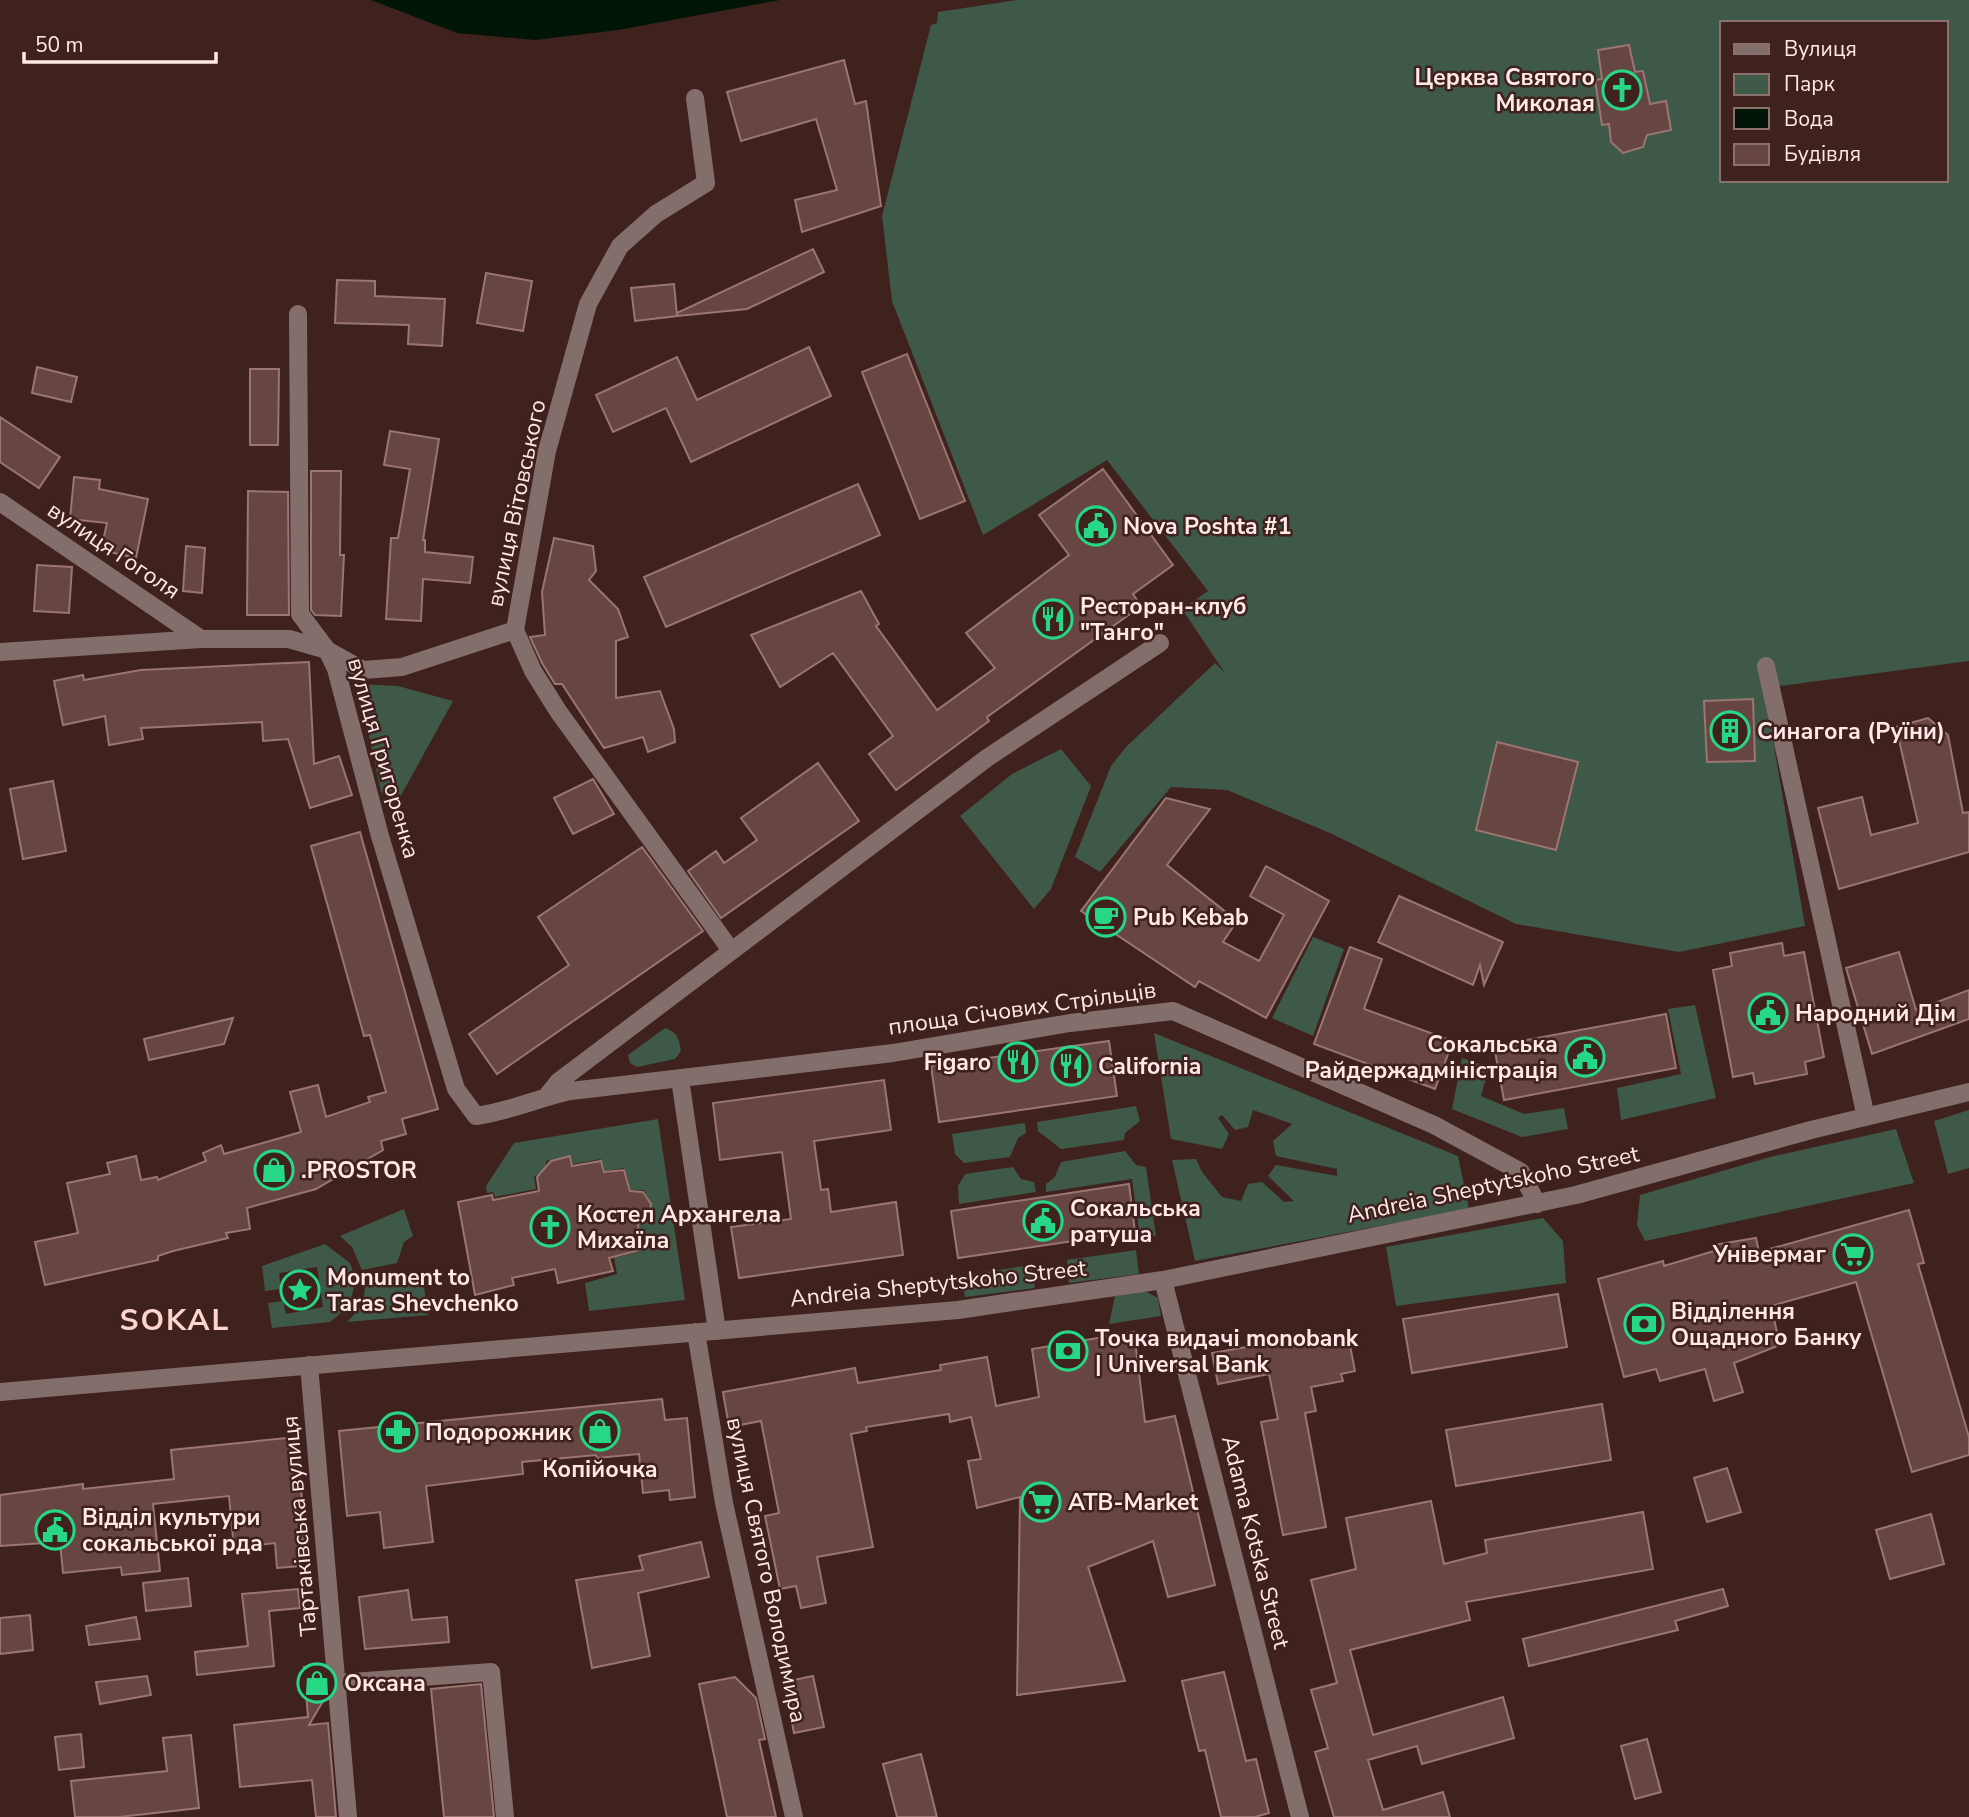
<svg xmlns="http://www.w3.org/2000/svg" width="1969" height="1817" viewBox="0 0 1969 1817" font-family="'Nunito Sans',sans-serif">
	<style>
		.green { fill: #3f5948; fill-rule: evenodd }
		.water { fill: #001506 }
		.building { fill: #674542; stroke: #9a7571; stroke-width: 2 }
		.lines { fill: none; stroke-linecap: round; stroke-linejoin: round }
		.minor { stroke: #846e6b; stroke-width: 18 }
		.labels { text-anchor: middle; stroke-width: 5; stroke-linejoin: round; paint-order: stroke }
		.poi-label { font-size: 23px; font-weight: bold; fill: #fee9e6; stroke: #3f211e; text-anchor: start }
		.street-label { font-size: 23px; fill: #fee9e6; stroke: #3f211e }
		.district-label { font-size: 30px; font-weight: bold; letter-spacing: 2px; fill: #fed4cf; stroke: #3f211e }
	</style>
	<rect width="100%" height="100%" fill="#3f211e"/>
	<path class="green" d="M1017 0H1969V661L1764 688 1805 926 1679 952 1516 924 1330 833 1227 790 1171 787 1100 872 1075 857 1111 766 1126 747 1215 663 1225 673 1182 609 1208 591 1107 460 983 535 892 301 882 216 931 25 937 23 938 12ZM1722 23H1946V180H1722Z
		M358 684 398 686 453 701 399 799 381 792Z
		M1061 749 1091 786 1051 889 1034 909 960 816 1012 774Z
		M1313 937 1344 949 1313 1036 1272 1018Z
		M1695 1005 1716 1098 1621 1120 1617 1088 1681 1074 1668 1009Z
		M665 1028C677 1032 679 1038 681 1051L675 1059 637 1067 630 1063 628 1055Z
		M1154 1033 1458 1156 1469 1209 1195 1261 1172 1160 1196 1159 1202 1172 1222 1197 1241 1201 1248 1184 1262 1182 1284 1202 1294 1201 1268 1176 1276 1165 1337 1176V1169L1276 1156 1273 1141 1292 1124 1253 1110 1248 1127 1235 1130 1222 1115 1218 1118 1229 1134 1222 1149 1171 1139Z
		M1462 1058 1489 1067 1481 1096 1524 1114 1564 1108 1568 1129 1522 1137 1452 1109Z
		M1136 1106 1140 1121 1125 1133 1124 1140 1061 1149 1038 1131 1037 1122Z
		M1969 1110V1168L1948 1174 1934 1121Z
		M658 1119 685 1300 589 1311 585 1283 617 1274 614 1258 641 1251 639 1225 650 1220 651 1204 644 1190H631L624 1168 605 1171 601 1159 573 1164 571 1155 546 1161V1170L534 1177 536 1189 495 1197 493 1192 487 1193 486 1186 514 1143Z
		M1025 1123 1026 1133 1018 1138 1010 1157 964 1163 955 1154 952 1134Z
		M1896 1129 1914 1183 1645 1241 1637 1225 1640 1195 1770 1157Z
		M1125 1151 1136 1165 1146 1167 1156 1236 1140 1238 1132 1179 1046 1192V1184L1055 1177 1061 1162Z
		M1013 1167 1021 1179 1034 1182 1036 1192 959 1204 958 1186 965 1174Z
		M404 1209 413 1236 404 1242 397 1263 362 1270 352 1247 340 1236Z
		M1543 1218 1563 1241 1566 1283 1396 1306 1386 1247Z
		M325 1244 350 1263C360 1289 351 1306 330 1322L272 1328 268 1303 283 1301 286 1314 323 1307 317 1267 279 1273 281 1289 265 1291 262 1266Z
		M1136 1250 1139 1274 1069 1283 1067 1260Z
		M1031 1265 1035 1288 965 1297 961 1276Z
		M400 1273 412 1286 424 1287 428 1315 347 1322C360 1309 367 1300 364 1280Z
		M1145 1291 1158 1298 1161 1316 1109 1324 1115 1296Z"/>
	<path class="water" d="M371 0H780L618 30 535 40 457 33Z"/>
	<path class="building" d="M1629 45 1635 72 1643 71 1650 104 1666 101 1671 130 1647 135 1643 147 1623 153 1611 142 1609 124 1602 125 1595 80 1602 79 1598 50Z
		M844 60 855 104 866 101 881 206 802 232 795 200 837 190 816 119 741 141 727 92Z
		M813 249 824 272 747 309 678 316 677 313Z
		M486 273 532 281 523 331 477 323Z
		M337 280 375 281V296L445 299 442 346 408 344 409 325 335 323Z
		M674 284 677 316 635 321 631 288Z
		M809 347 831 396 691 462 666 408 613 432 596 395 677 357 697 400Z
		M907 354 965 501 920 519 862 372Z
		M37 367 77 377 71 402 32 393Z
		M250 369H279L278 445H250Z
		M0 417 60 457 39 488 0 462Z
		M390 431 439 439 423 540H425V552L473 557 470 583 423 579 421 621 386 619 391 538H398L410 469 384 465Z
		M1103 469 1173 565 1133 594 1141 606 987 717 989 721 896 790 869 754 893 736 833 653 780 687 751 635 861 591 879 624 876 626 937 710 995 668 966 633 1069 555 1039 515Z
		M311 471H341L340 555H344L341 616 315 615 311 610Z
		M74 477 100 480 99 489 148 499 136 558 101 550 107 523 70 519Z
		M858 484 880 535 666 627 644 577Z
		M248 491 288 492 289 615H247Z
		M554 538 593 546 596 571 589 580 618 609 628 637 616 641V698L660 691 674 729 675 742 648 752 643 737 604 748 562 684H555L542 663 530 637 545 635 542 592Z
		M186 546 205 548 202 593 183 591Z
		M37 565 72 567 69 613 34 611Z
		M309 662 314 764 339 756 352 795 310 808 288 739 263 741 262 722 141 728 143 739 109 745 105 716 63 725 54 681 83 675 84 680 141 670Z
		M1753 699 1755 761 1707 762 1704 701Z
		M1928 718 1948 735 1963 813 1969 812V852L1839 889 1818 808 1862 797 1871 835 1918 823 1896 727Z
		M1497 742 1578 762 1556 850 1476 830Z
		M818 763 859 821 721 918 688 871 716 851 724 863 757 840 741 818Z
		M593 779 614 814 573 834 554 798Z
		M53 781 66 851 23 859 10 789Z
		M1166 798 1210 809 1167 865 1237 921 1223 942 1259 961 1284 915 1250 896 1266 866 1329 901 1266 1018 1199 981 1195 987 1081 911Z
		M360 832 438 1109 402 1119 406 1134 381 1141 383 1150 316 1189 247 1208 250 1229 226 1233 228 1238 173 1251 158 1256V1260L45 1285 35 1242 78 1233 67 1183 110 1174 107 1163 136 1156 141 1180 157 1177 158 1180 206 1161 203 1153 221 1145 224 1154 301 1132 290 1092 318 1085 326 1117 370 1102 368 1097 386 1092 370 1035 364 1036 311 846Z
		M642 847 703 931 497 1074 469 1034 569 965 538 917Z
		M1399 896 1503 942 1484 985 1480 965 1473 985 1378 942Z
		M1782 943 1784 956 1804 952 1824 1057 1805 1062 1807 1074 1755 1084 1753 1073 1733 1077 1713 970 1732 966 1730 953Z
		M1350 947 1382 959 1364 1009 1453 1041 1435 1089 1314 1044Z
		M1899 952 1916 1010 1969 990V1019L1872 1054 1846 968Z
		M1666 1014 1676 1068 1504 1100 1494 1046Z
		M233 1018 224 1044 149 1060 144 1039Z
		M1109 1041 1117 1096 939 1122 931 1066Z
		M884 1080 891 1130 814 1141 821 1190 828 1189 831 1212 896 1202 903 1255 739 1278 731 1227 791 1219 782 1152 720 1160 713 1103Z
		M570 1156 572 1166 601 1161 604 1172 624 1170 630 1191 643 1192 651 1204 649 1219 638 1224 640 1250 609 1258 613 1271 558 1283 555 1269 512 1278 514 1285 475 1295 458 1202 492 1195 493 1200 539 1191 537 1177 551 1161Z
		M1129 1184 1135 1232 958 1258 951 1211Z
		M1909 1210 1924 1263 1918 1264 1969 1437V1455L1912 1472 1856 1282 1771 1306 1780 1345 1734 1363 1743 1392 1714 1401 1705 1369 1660 1381 1656 1369 1624 1377 1598 1279 1663 1261 1664 1266 1714 1251 1713 1245 1756 1238 1759 1252Z
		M1558 1294 1567 1347 1412 1373 1403 1319Z
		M1134 1332 1145 1422 1175 1416 1215 1585 1168 1597 1153 1541 1088 1567 1125 1681 1017 1695 1020 1497 977 1508 968 1461 981 1459 971 1417 950 1422 949 1414 866 1427 867 1431 851 1434 873 1547 817 1557 826 1603 801 1608 796 1586 780 1589 765 1516 779 1513 761 1421 729 1427 723 1392 855 1368 858 1383 941 1370 940 1365 987 1357 996 1406 1039 1397 1032 1349Z
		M1321 1334 1322 1340 1348 1335 1355 1371 1341 1374 1343 1381 1311 1387 1316 1411 1305 1413 1326 1527 1283 1535 1261 1422 1278 1419 1269 1374 1218 1384 1212 1353Z
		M662 1399 665 1420 687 1418 695 1497 670 1500 669 1490 643 1493 639 1454 597 1458 596 1455 522 1462 523 1474 426 1486 433 1542 384 1548 380 1512 347 1516 339 1431Z
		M1602 1404 1611 1460 1456 1486 1446 1430Z
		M296 1437 306 1540H299L301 1566 277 1568 275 1543 234 1548 229 1496 153 1504 160 1571 122 1575 121 1567 63 1573 60 1542 0 1546V1495L83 1484V1489L174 1479 171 1450Z
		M1727 1468 1741 1512 1707 1522 1694 1478Z
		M1431 1501 1444 1564 1487 1553 1485 1540 1643 1512 1653 1569 1466 1602 1470 1620 1350 1650 1373 1735 1503 1697 1514 1738 1422 1764 1417 1746 1368 1760 1383 1810 1443 1792 1450 1817H1334L1315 1752 1328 1748 1311 1690 1337 1683 1311 1580 1356 1569 1346 1518Z
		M1931 1514 1944 1564 1890 1579 1876 1530Z
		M701 1542 709 1577 638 1593 650 1656 592 1668 576 1580 643 1570 639 1556Z
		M188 1578 191 1606 146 1611 143 1583Z
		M298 1589 300 1608 269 1611 274 1666 197 1675 195 1652 248 1646 242 1594Z
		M1723 1589 1728 1606 1675 1621 1678 1630 1529 1666 1523 1639Z
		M408 1590 412 1620 447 1617 449 1642 365 1649 359 1597Z
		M30 1615 33 1650 0 1654V1618Z
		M136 1617 140 1639 89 1645 86 1626Z
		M320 1666 324 1671 326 1696 309 1725 328 1723 336 1817H316L312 1780 240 1787 234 1725 308 1717 304 1667Z
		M1224 1672 1246 1761 1256 1759 1269 1813 1255 1817H1221L1205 1750 1199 1751 1182 1681Z
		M147 1676 151 1695 100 1704 96 1682Z
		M813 1676 824 1727 794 1733 784 1682Z
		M735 1677 756 1698 765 1739 759 1740 776 1817H727L699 1684Z
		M481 1684 494 1817H444L431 1689Z
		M81 1734 84 1767 59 1770 55 1737Z
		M191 1735 199 1808 119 1817H75L71 1781 167 1771 163 1738Z
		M1647 1739 1661 1792 1635 1799 1621 1746Z
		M921 1754 937 1817H897L883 1764Z"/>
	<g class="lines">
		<path class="minor" d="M695 98 706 183 656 214 620 246 588 304 547 451 515 630 533 671 558 711 730 949
			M298 314 300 614 327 650 336 669 380 836 456 1089 476 1116C512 1111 537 1098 571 1091L893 1053 1070 1023 1173 1011 1434 1125 1521 1172 1537 1204
			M0 502 201 639
			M0 652 201 639H289L327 650 363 670 402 667 515 630
			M1766 666 1866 1117
			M680 1079 717 1331
			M546 1097 558 1082 987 758 1160 643
			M1163 1280 1300 1817
			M696 1332 724 1503 794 1817
			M309 1365 348 1817
			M0 1392 958 1310 1163 1280 1576 1195 1811 1130 1969 1092
			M338 1683 491 1672 505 1817"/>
	</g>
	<defs>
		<g id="church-ring" transform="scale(2.0125)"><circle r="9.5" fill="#3f211e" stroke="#26d886" stroke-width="1.5"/><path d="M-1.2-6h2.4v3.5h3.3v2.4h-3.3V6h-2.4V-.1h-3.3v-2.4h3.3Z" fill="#26d886"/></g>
		<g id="civic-ring" transform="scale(2.0125)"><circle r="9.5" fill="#3f211e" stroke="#26d886" stroke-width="1.5"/><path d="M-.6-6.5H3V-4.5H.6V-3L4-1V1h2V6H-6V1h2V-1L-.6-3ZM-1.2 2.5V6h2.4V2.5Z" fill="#26d886"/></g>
		<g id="restaurant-ring" transform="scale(2.0125)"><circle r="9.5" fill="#3f211e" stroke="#26d886" stroke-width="1.5"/><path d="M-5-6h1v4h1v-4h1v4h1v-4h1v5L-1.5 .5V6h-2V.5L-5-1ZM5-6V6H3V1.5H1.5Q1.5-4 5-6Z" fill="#26d886"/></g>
		<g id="building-ring" transform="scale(2.0125)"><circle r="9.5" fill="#3f211e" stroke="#26d886" stroke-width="1.5"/><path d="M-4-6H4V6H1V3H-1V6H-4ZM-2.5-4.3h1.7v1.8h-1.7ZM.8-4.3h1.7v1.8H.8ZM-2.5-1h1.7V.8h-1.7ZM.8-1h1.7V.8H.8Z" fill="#26d886"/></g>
		<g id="cafe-ring" transform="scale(2.0125)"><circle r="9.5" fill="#3f211e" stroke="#26d886" stroke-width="1.5"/><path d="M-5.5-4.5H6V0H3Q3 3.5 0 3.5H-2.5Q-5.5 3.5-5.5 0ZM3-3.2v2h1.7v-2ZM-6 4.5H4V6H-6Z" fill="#26d886"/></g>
		<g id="shop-ring" transform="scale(2.0125)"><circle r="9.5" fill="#3f211e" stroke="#26d886" stroke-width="1.5"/><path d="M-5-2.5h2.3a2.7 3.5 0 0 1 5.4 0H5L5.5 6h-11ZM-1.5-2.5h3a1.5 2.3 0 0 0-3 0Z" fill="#26d886"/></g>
		<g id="supermarket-ring" transform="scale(2.0125)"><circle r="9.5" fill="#3f211e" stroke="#26d886" stroke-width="1.5"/><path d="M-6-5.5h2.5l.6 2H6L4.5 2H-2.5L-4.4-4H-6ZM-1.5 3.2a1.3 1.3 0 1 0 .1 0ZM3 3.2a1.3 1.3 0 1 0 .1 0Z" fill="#26d886"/></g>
		<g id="sight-ring" transform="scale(2.0125)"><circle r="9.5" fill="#3f211e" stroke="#26d886" stroke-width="1.5"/><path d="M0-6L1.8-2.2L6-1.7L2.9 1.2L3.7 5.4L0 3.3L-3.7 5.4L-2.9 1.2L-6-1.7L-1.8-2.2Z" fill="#26d886"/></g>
		<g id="bank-ring" transform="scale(2.0125)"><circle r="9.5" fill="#3f211e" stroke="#26d886" stroke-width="1.5"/><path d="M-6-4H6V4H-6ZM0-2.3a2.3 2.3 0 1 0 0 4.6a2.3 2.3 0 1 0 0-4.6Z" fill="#26d886"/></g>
		<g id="pharmacy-ring" transform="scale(2.0125)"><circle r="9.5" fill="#3f211e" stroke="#26d886" stroke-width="1.5"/><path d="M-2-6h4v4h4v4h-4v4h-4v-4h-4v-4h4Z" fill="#26d886"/></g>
	</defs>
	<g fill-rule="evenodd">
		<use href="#church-ring" x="1622" y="90"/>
		<use href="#civic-ring" x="1096" y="526"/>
		<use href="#restaurant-ring" x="1053" y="619"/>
		<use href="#building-ring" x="1730" y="731"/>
		<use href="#cafe-ring" x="1106" y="917"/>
		<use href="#civic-ring" x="1768" y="1013"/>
		<use href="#civic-ring" x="1585" y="1057"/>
		<use href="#restaurant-ring" x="1018" y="1062"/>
		<use href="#restaurant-ring" x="1071" y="1066"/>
		<use href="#shop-ring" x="274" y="1170"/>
		<use href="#civic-ring" x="1043" y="1221"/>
		<use href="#church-ring" x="550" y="1227"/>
		<use href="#supermarket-ring" x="1853" y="1254"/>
		<use href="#sight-ring" x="300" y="1290"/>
		<use href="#bank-ring" x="1644" y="1324"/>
		<use href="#bank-ring" x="1068" y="1351"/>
		<use href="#shop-ring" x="600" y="1431"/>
		<use href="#pharmacy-ring" x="398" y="1432"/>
		<use href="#supermarket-ring" x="1041" y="1502"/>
		<use href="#civic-ring" x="55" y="1530"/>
		<use href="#shop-ring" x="317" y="1683"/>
	</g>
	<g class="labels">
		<g class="poi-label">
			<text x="1595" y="85" text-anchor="end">Церква Святого<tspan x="1595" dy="26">Миколая</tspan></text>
			<text x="1123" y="534">Nova Poshta #1</text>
			<text x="1080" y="614">Ресторан-клуб<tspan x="1080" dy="26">"Танго"</tspan></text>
			<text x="1757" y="739">Синагога (Руїни)</text>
			<text x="1133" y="925">Pub Kebab</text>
			<text x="1795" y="1021">Народний Дім</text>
			<text x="1558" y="1052" text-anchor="end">Сокальська<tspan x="1558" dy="26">Райдержадміністрація</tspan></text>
			<text x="991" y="1070" text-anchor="end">Figaro</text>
			<text x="1098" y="1074">California</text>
			<text x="301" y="1178">.PROSTOR</text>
			<text x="1070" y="1216">Сокальська<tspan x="1070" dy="26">ратуша</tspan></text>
			<text x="577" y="1222">Костел Архангела<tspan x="577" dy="26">Михаїла</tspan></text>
			<text x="1826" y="1262" text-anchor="end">Універмаг</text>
			<text x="327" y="1285">Monument to<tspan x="327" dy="26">Taras Shevchenko</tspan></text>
			<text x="1671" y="1319">Відділення<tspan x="1671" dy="26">Ощадного Банку</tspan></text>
			<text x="1095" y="1346">Точка видачі monobank<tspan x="1095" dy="26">| Universal Bank</tspan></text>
			<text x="425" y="1440">Подорожник</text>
			<text x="600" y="1477" text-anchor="middle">Копійочка</text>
			<text x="1068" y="1510">ATB-Market</text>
			<text x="82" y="1525">Відділ культури<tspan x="82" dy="26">сокальської рда</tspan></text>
			<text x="344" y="1691">Оксана</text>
		</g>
		<g class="street-label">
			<text transform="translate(516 503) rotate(-78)" y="8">вулиця Вітовського</text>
			<text transform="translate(114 550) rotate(34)" y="8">вулиця Гоголя</text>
			<text transform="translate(384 758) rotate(74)" y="8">вулиця Григоренка</text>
			<text transform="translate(1022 1008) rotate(-8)" y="8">площа Січових Стрільців</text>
			<text transform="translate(1493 1184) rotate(-12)" y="8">Andreia Sheptytskoho Street</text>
			<text transform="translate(938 1283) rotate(-6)" y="8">Andreia Sheptytskoho Street</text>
			<text transform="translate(299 1526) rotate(-95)" y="8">Тартаківська вулиця</text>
			<text transform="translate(1256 1542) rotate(76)" y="8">Adama Kotska Street</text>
			<text transform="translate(767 1570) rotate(78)" y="8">вулиця Святого Володимира</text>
		</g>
		<g class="district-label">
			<text x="175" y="1330">SOKAL</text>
		</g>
	</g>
	<rect x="1720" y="21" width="228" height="161" fill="#3f211e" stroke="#8b716e" stroke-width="2"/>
	<rect x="1734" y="44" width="35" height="10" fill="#846e6b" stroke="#8b716e" stroke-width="2"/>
	<text x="1784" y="56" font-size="21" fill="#fee9e6">Вулиця</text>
	<rect x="1734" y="74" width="35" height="21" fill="#3f5948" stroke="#8b716e" stroke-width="2"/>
	<text x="1784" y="91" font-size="21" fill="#fee9e6">Парк</text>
	<rect x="1734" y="108" width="35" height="21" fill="#001506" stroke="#8b716e" stroke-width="2"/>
	<text x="1784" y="126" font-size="21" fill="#fee9e6">Вода</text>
	<rect x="1734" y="144" width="35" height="21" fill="#674542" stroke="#8b716e" stroke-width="2"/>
	<text x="1784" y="161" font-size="21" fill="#fee9e6">Будівля</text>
	<path d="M24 52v10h192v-10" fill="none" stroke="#fee9e6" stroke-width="3.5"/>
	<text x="35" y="52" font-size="21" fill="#fee9e6" stroke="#3f211e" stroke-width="5" paint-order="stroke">50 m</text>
</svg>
